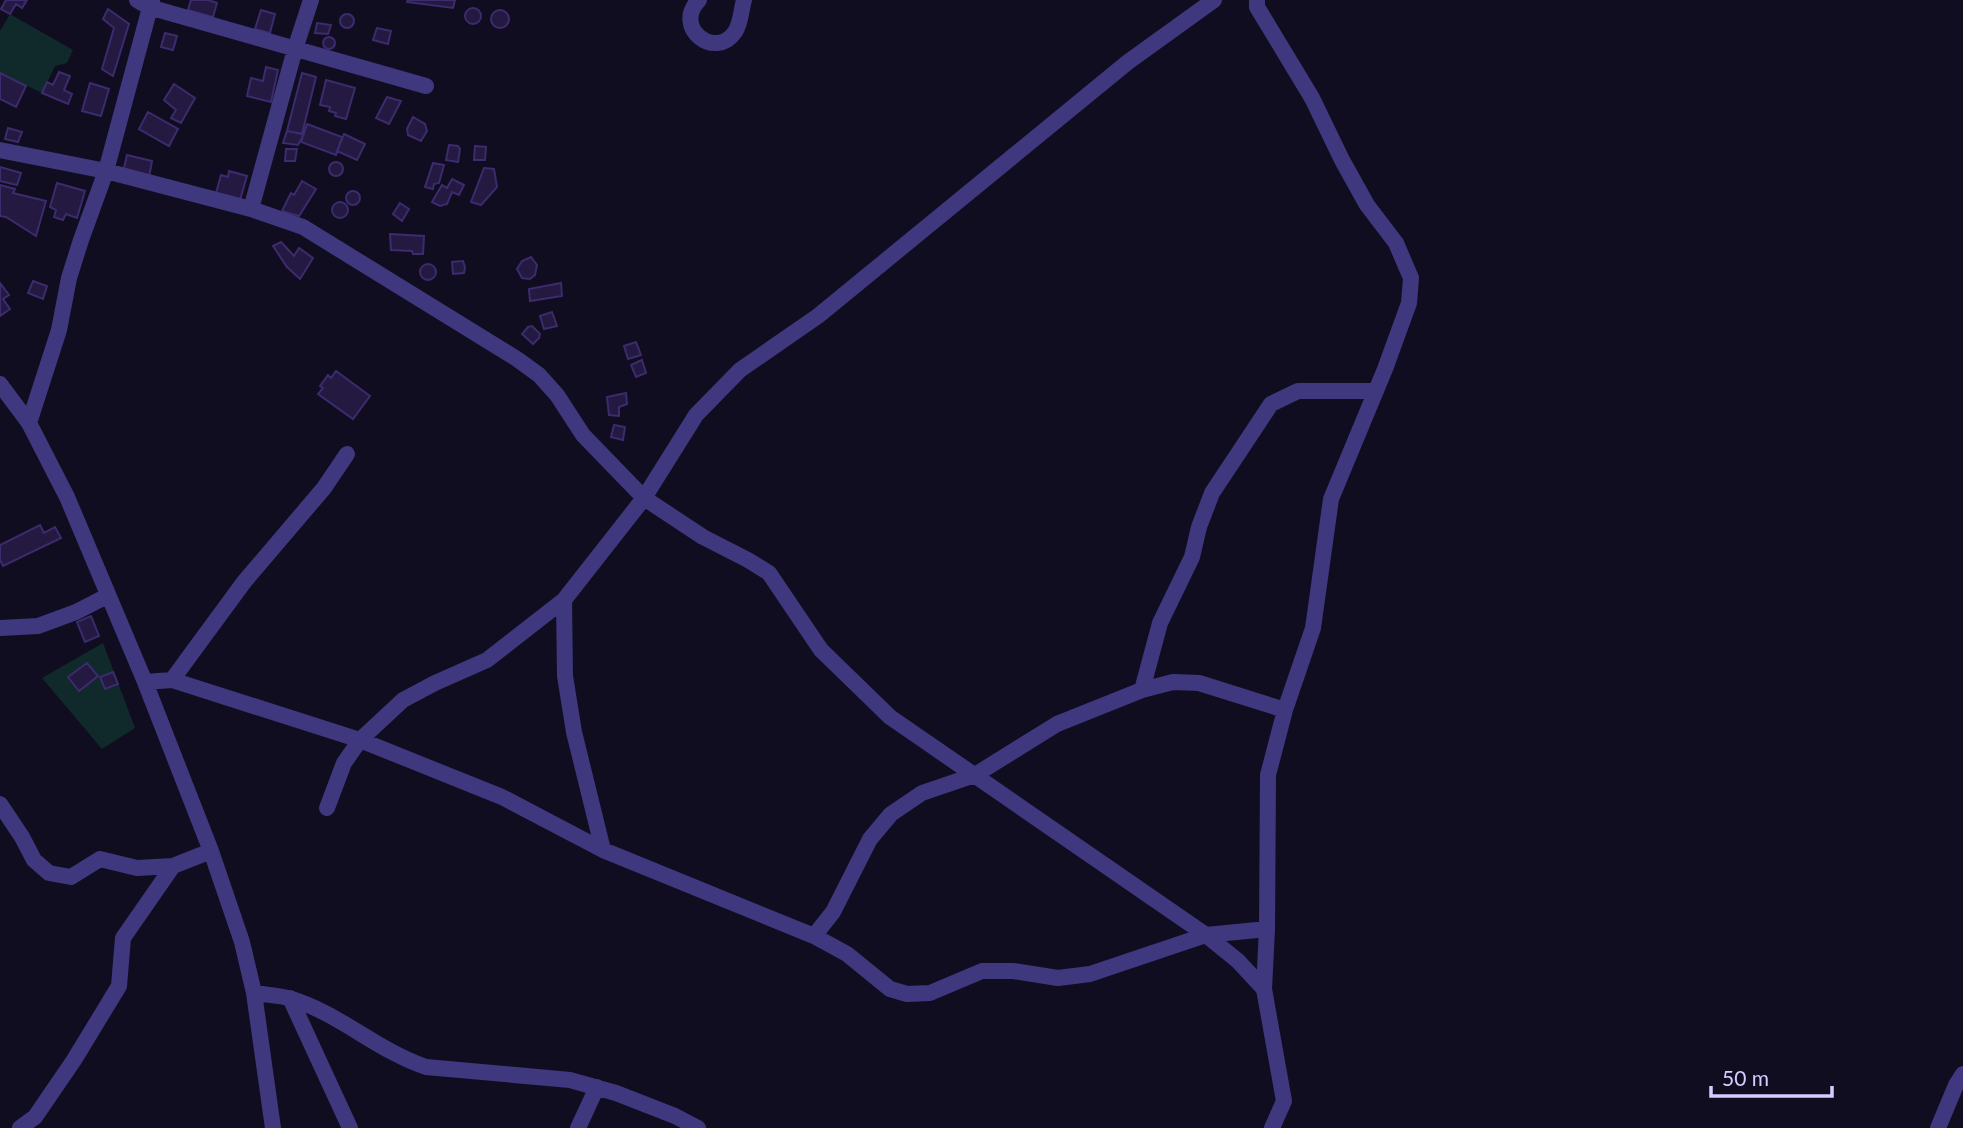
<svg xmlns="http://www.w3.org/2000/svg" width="1963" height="1128" viewBox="0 0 1963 1128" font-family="Lato,sans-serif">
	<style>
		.green { fill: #10292a }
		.building { fill: #231941; stroke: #3c2b6d; stroke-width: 2 }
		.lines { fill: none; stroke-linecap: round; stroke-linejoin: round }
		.minor { stroke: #3f387f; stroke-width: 16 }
	</style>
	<rect width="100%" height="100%" fill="#110d20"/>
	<path class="green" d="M10 14 73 50 67 63 55 66 42 93 0 73V31Z
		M103 643 135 728 102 749 42 678Z"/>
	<path class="building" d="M6 0H27L22 8 16 4 10 14 1 9Z
		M191 0H208L217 3 213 17 188 10Z
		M408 0H455L453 8 407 2Z
		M465 16a8 8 0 1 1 16 0a8 8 0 1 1-16 0Z
		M108 9 129 24 113 76 102 69 114 28 103 19Z
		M261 10 275 14 270 33 255 29Z
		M491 19a9 9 0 1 1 18 0a9 9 0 1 1-18 0Z
		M340 21a7 7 0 1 1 14 0a7 7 0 1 1-14 0Z
		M317 23 331 25 328 34 315 33Z
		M377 28 391 31 388 44 373 40Z
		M165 33 177 36 173 50 161 47Z
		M323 43a6 6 0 1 1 12 0a6 6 0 1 1-12 0Z
		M266 67 278 70 271 102 247 96 251 78 263 81Z
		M59 72 70 76 64 90 72 94 68 104 42 93 47 82 53 85Z
		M0 73 26 86 16 107 0 99Z
		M302 73 316 77 302 134 287 131Z
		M326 80 355 88 346 119 335 116 336 113 329 111 330 107 320 105Z
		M90 83 109 89 101 116 82 111Z
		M174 84 195 98 181 123 171 118 176 110 164 100Z
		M387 97 401 101 389 124 376 118Z
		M148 112 178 129 169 146 139 129Z
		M413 117 425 124 427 131 421 141 408 135 407 129Z
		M307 124 342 137 336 155 301 142Z
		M8 128 22 132 18 142 5 139Z
		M287 131 304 134 298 145 283 143Z
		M344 134 365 144 357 160 337 151Z
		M449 145 458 146 460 149 458 162 446 160Z
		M475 146 486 147 485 160H474Z
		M286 149H297L295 161H285Z
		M127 155 152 161 149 177 123 172Z
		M329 169a7 7 0 1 1 14 0a7 7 0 1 1-14 0Z
		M433 163 444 165 439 183 434 184 433 189 425 187Z
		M0 167 21 173 17 185 0 181Z
		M484 168 494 169 497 187 481 205 471 202Z
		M229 171 247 176 240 200 216 193 221 175 228 177Z
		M452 179 464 185 459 195 452 192 447 204 440 206 432 202 442 185 447 188Z
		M302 181 316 189 299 216 282 211 291 193 294 195Z
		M57 183 85 191 77 218 66 214 63 220 54 217 56 210 50 207Z
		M0 185 15 189 13 193 46 201 36 236 6 217 0 216Z
		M346 198a7 7 0 1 1 14 0a7 7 0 1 1-14 0Z
		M332 210a8 8 0 1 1 16 0a8 8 0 1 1-16 0Z
		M400 203 409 209 402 221 393 214Z
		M390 234 424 236 423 254H413L412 251 391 250Z
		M281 242 294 256 299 248 313 258 300 279 287 267 273 246Z
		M531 257 537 265 535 275 530 279 522 278 517 269 522 261Z
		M463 261 465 267 464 273 453 274 452 262Z
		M420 272a8 8 0 1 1 16 0a8 8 0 1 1-16 0Z
		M33 281 47 286 43 299 28 293Z
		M0 283 9 295 3 299 10 309 0 316Z
		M561 283 562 296 530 301 529 289Z
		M552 312 557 326 544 329 540 316Z
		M532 326 540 334 539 338 533 344 522 334 528 327Z
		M636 342 641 355 628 359 624 346Z
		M642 360 646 373 636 377 631 365Z
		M336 371 370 396 353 419 318 394 323 388 320 386 328 375 331 378Z
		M626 393 627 404 619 407V416L609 415 607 397Z
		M614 425 625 427 623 440 611 437Z
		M40 525 44 533 55 527 61 538 3 566 0 560V545Z
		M91 616 99 636 85 642 77 622Z
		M87 663 98 676 79 691 68 677Z
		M113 672 118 684 105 689 100 677Z"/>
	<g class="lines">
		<path class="minor" d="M137 0 149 7 426 86
			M699 0C672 27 715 61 735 32 741 23 741 10 744 0
			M1257 0V7L1312 98 1342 160 1367 205 1396 243 1411 278 1409 303 1385 369 1331 499 1313 628 1285 710 1268 775 1267 929 1264 989 1284 1101 1272 1128
			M0 150 106 171 251 209 303 227 517 359 539 375 557 395 583 435 644 498 703 537 748 560 769 573 821 650 890 717 1206 935 1238 961 1264 989
			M251 209 295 49 311 0
			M0 384 29 423 67 497 145 682 211 851 242 942 254 993 273 1128
			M29 423 59 330 69 278 81 240 106 171 152 0
			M564 600 565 676 574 732 603 850
			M0 628 38 626 76 612 107 596
			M172 680 244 582 324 488 347 454
			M145 682 172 680 360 740 502 797 603 850 814 936 847 954 890 989 907 994 930 993 982 971H1013L1058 978 1090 974 1206 935 1267 929
			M1142 690 1160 623 1192 557 1199 527 1212 493 1271 404 1298 391H1376
			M0 804 22 837 34 860 49 873 71 877 100 859 137 868 173 866 211 851
			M327 808 344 763 360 740 403 700 435 683 487 660 564 600 644 498 696 415 740 370 818 316 1128 62 1214 0
			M814 936 833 912 870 839 891 814 922 793 975 775 1057 724 1142 690 1173 682 1199 683 1285 710
			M254 993C266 995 280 995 292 999 340 1014 378 1051 426 1067L570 1080 616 1093 675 1116 698 1128
			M290 998 350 1128
			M20 1128 35 1117 74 1060 119 986 123 938 173 866
			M578 1128 597 1087
			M1938 1128 1956 1085 1963 1074"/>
	</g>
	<path d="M1711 1086v10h121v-10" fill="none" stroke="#d5ccff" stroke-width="3.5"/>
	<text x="1722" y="1086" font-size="21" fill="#d5ccff" stroke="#110d20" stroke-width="5" paint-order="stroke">50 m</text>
</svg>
